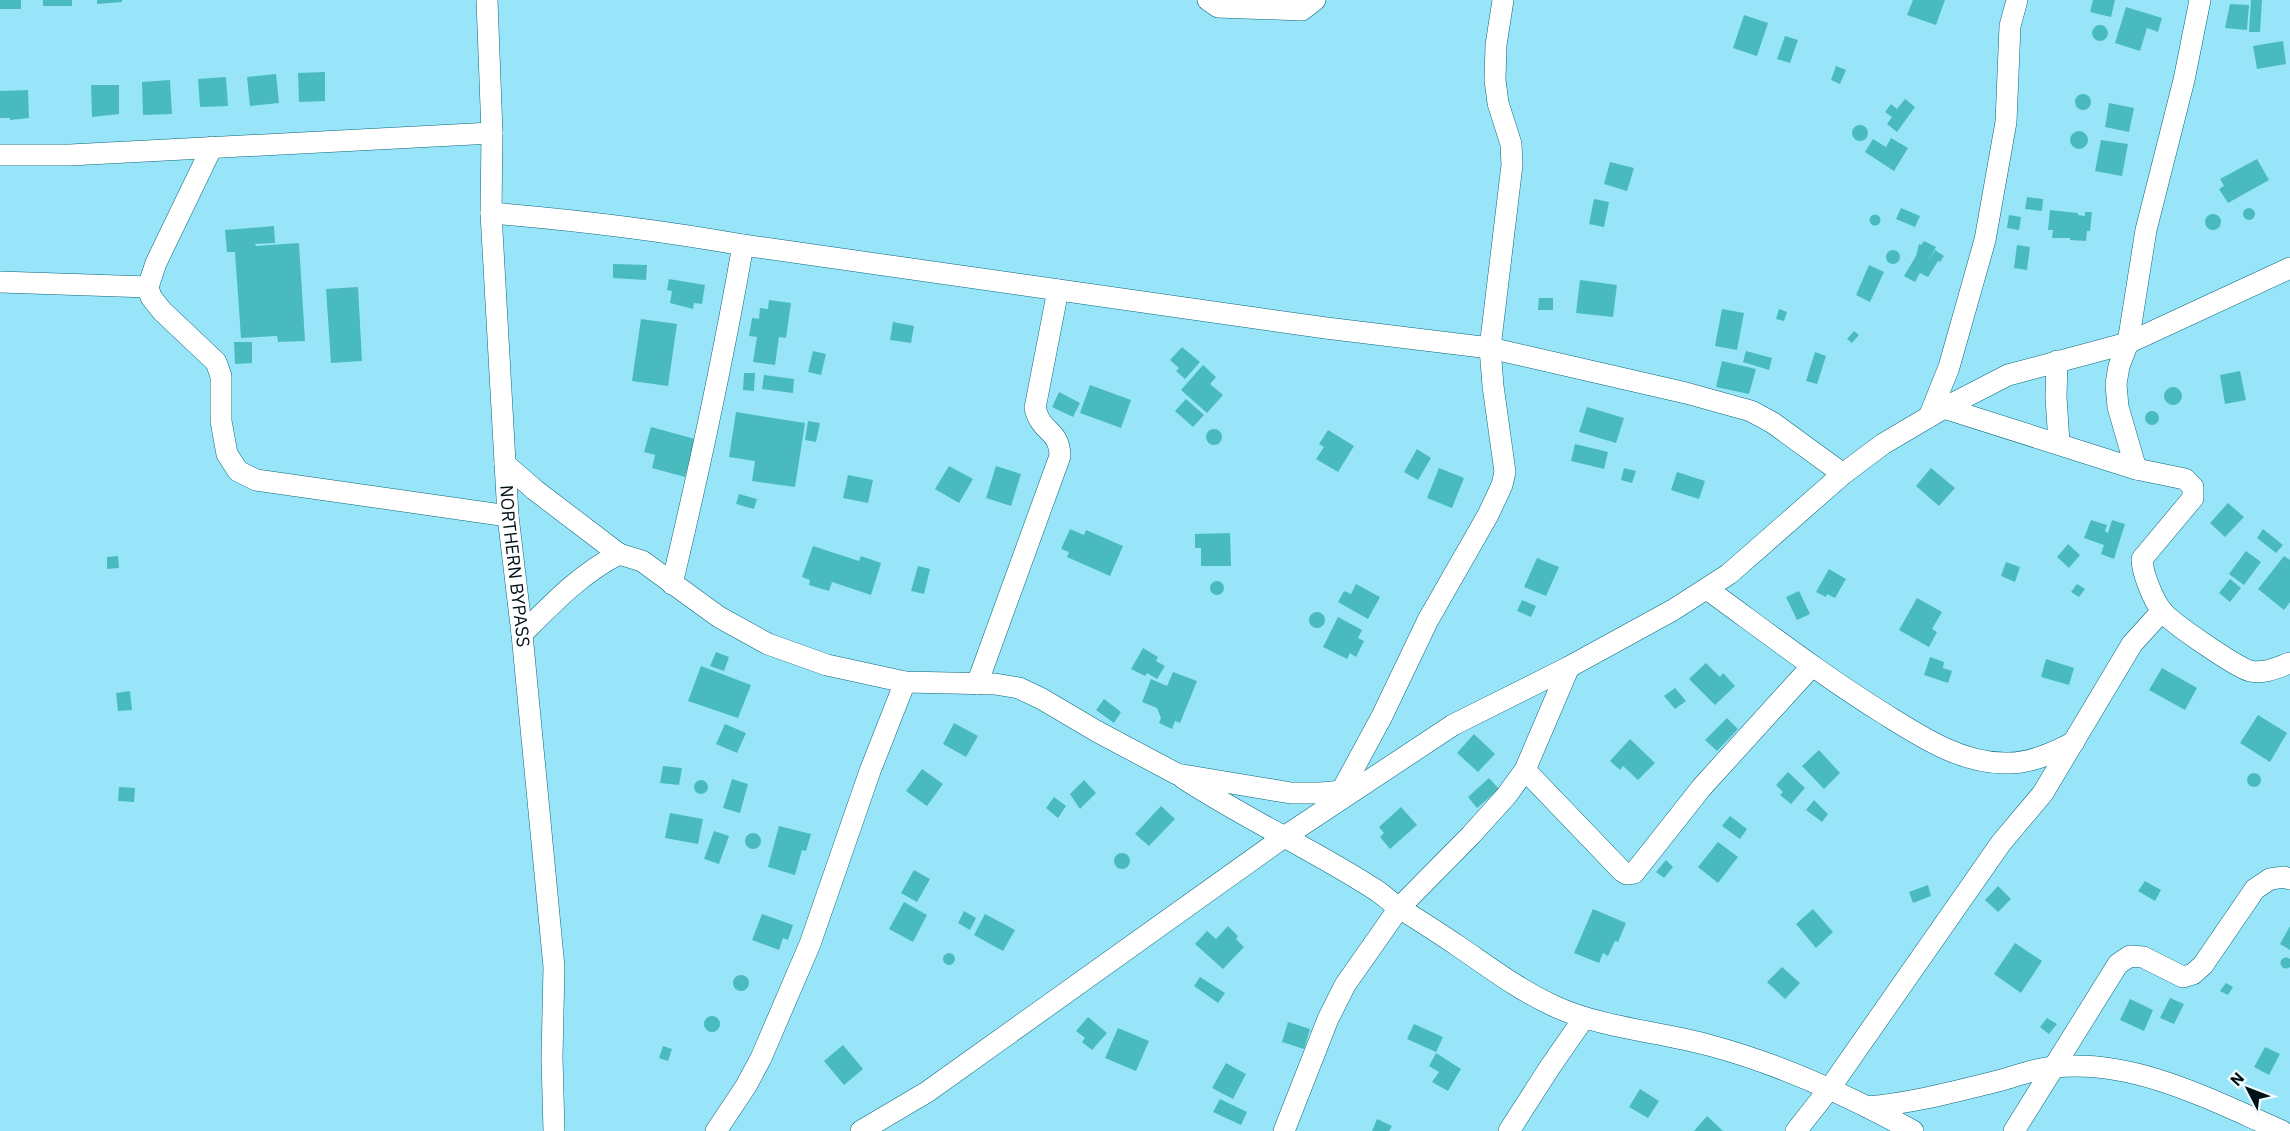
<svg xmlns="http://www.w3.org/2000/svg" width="2290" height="1131" viewBox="0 0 2290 1131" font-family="'IBM Plex Sans',sans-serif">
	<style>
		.building { fill: #49bbbe }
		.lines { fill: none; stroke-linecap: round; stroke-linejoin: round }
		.minor-casing { stroke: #0b6679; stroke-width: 22 }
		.minor { stroke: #fff; stroke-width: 21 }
		.labels { text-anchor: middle; stroke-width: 5; stroke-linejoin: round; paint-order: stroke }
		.street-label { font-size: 18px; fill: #001117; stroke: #f1fafc }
	</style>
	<rect width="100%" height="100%" fill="#98e5fa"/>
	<path class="building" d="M0 0H21V9H0Z
		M43 0H72V6H43Z
		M97 0H122V2L97 4Z
		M1913 0H1945L1936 25 1907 15Z
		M2093 0H2115L2111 17 2090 12Z
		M2251 0H2262L2260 32H2249Z
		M2230 4 2249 5 2247 30 2225 28Z
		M2126 7 2162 18 2158 32 2147 28 2140 51 2115 43Z
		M1744 15 1768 23 1757 56 1733 48Z
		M2092 33a8 8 0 1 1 16 0a8 8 0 1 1-16 0Z
		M1785 36 1798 40 1790 63 1777 59Z
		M2283 41 2286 64 2257 69 2253 46Z
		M1836 66 1846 70 1840 84 1831 80Z
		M325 72V101L299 102 298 73Z
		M276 74 279 103 250 106 247 77Z
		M226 77 228 106 200 107 198 79Z
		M170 80 172 114 143 115 142 82Z
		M91 85H119V114L92 117Z
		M28 90 29 118 10 120V118H0V91Z
		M2075 102a8 8 0 1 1 16 0a8 8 0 1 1-16 0Z
		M1905 99 1915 107 1897 132 1887 124 1892 117 1885 112 1891 104 1897 109Z
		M2109 103 2134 108 2129 132 2105 127Z
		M1852 133a8 8 0 1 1 16 0a8 8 0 1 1-16 0Z
		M2070 140a9 9 0 1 1 18 0a9 9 0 1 1-18 0Z
		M1891 138 1908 148 1894 171 1865 152 1873 139 1886 147Z
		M2101 140 2128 144 2122 176 2095 171Z
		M2257 159 2269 180 2228 203 2219 189 2224 186 2220 179Z
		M1610 162 1634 168 1627 191 1604 184Z
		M2027 197 2043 199 2042 211 2025 209Z
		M1594 199 1609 202 1604 227 1589 224Z
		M2243 214a6 6 0 1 1 12 0a6 6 0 1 1-12 0Z
		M1901 208 1920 216 1915 227 1896 219Z
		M2050 210 2078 213V215L2085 216V212H2092L2090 231H2087L2086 241 2070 240V238H2052L2053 230H2048Z
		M2205 222a8 8 0 1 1 16 0a8 8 0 1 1-16 0Z
		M1869.5 220a5.5 5.5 0 1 1 11 0a5.5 5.5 0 1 1-11 0Z
		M2009 215 2021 217 2019 230 2007 228Z
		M274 226 275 243 255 244 256 246 299 243 305 341 278 342 277 336 241 338 235 252H227L225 230Z
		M1924 241 1936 247 1927 263 1935 250 1944 256 1940 262 1938 261 1928 277 1920 273 1915 282 1904 276 1916 256 1919 244 1921 245Z
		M2017 245 2030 247 2027 270 2014 268Z
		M1886 257a7 7 0 1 1 14 0a7 7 0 1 1-14 0Z
		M613 264 647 265 646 280 613 278Z
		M1869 265 1884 272 1870 302 1856 295Z
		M669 279 705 285 702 304 694 303 693 309 670 303 672 291 667 290Z
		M1580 280 1617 285 1613 317 1576 313Z
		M358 287 362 361 331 363 326 289Z
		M1539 298H1553V310H1538Z
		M769 300 791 303 786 338 779 337 775 365 753 362 757 337 749 336 752 318 759 319 760 308 768 309Z
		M1722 309 1744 313 1737 350 1715 346Z
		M1779 309 1787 312 1784 321 1776 319Z
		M641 319 677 324 668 386 632 381Z
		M893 322 914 326 911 343 890 340Z
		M1854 331 1859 335 1852 343 1847 339Z
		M234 342H252V363L235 364Z
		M1182 347 1200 362 1185 379 1176 371 1179 368 1170 360Z
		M813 351 826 354 821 375 808 372Z
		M1746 351 1772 358 1769 370 1743 362Z
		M1815 352 1826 356 1817 384 1806 381Z
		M1722 361 1756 369 1749 394 1716 387Z
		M1203 365 1216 377 1210 384 1223 395 1207 413 1181 390Z
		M2240 371 2246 400 2225 404 2220 375Z
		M744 373H755L754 391 743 390Z
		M764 375 794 379 793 393 762 389Z
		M1090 385 1131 400 1121 428 1080 413Z
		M2164 396a9 9 0 1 1 18 0a9 9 0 1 1-18 0Z
		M1059 392 1080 403 1073 417 1052 407Z
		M1186 399 1204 415 1193 427 1175 411Z
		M1587 407 1624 418 1616 443 1579 432Z
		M2145 418a7 7 0 1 1 14 0a7 7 0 1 1-14 0Z
		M736 412 805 423 795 487 752 481 755 461 729 457Z
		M808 421 820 423 816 442 805 440Z
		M651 427 695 439 685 477 652 468 655 455 644 452Z
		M1206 437a8 8 0 1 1 16 0a8 8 0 1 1-16 0Z
		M1328 430 1354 446 1338 472 1316 459 1324 447 1319 444Z
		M1575 444 1608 452 1604 469 1571 461Z
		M1417 449 1431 458 1418 480 1404 472Z
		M949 466 973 479 959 503 935 489Z
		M996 466 1021 474 1011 506 986 498Z
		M1439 468 1464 478 1452 508 1427 498Z
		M1624 468 1636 471 1632 483 1621 480Z
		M1931 468 1955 488 1939 506 1916 486Z
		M1677 472 1705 481 1699 499 1671 490Z
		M848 475 873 480 868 503 843 498Z
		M739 494 757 499 754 509 736 504Z
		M2228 503 2244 517 2225 537 2210 523Z
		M2091 520 2107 525 2105 531 2108 533 2112 520 2125 524 2114 559 2101 554 2104 545 2084 538Z
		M1070 529 1084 535 1086 530 1123 546 1110 576 1067 557 1069 552 1061 549Z
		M2263 529 2283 545 2276 553 2257 538Z
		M1230 533 1231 566H1201V548H1195V534Z
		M2068 544 2080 555 2069 568 2057 557Z
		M813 546 859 561 861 556 881 563 871 595 832 582 829 591 809 585 810 580 802 577Z
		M2246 551 2261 562 2244 585 2229 574Z
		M118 556 119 568 107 569V557Z
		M2284 556 2290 560V602L2284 610 2258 589Z
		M1537 558 1559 567 1546 596 1524 587Z
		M2006 562 2020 567 2015 582 2001 576Z
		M918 566 930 569 924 594 911 591Z
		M1829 569 1846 579 1835 598 1827 594 1826 597 1816 592Z
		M2230 579 2241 588 2230 602 2219 593Z
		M1210 588a7 7 0 1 1 14 0a7 7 0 1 1-14 0Z
		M1356 584 1380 597 1368 619 1338 602 1344 591 1351 594Z
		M2077 584 2085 589 2079 597 2071 592Z
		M1799 591 1810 614 1797 620 1786 597Z
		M1917 598 1942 612 1932 629 1937 632 1929 647 1899 630Z
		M1522 600 1536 606 1531 617 1517 611Z
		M1309 620a8 8 0 1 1 16 0a8 8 0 1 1-16 0Z
		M1338 617 1362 630 1358 638 1364 641 1356 657 1350 653 1347 659 1323 647Z
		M1143 648 1158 657 1156 661 1165 666 1157 679 1147 673 1145 676 1131 669Z
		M716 652 729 657 724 671 710 666Z
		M1930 657 1944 662 1943 668 1952 671 1948 683 1924 675Z
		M2046 659 2074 668 2069 685 2041 677Z
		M1706 663 1720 677 1723 673 1735 686 1715 705 1689 679Z
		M701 666 751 685 738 718 688 701Z
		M2162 668 2197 688 2185 710 2149 690Z
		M1173 672 1197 681 1180 723 1175 721 1172 729 1159 723 1161 718 1157 708 1142 702 1151 679 1167 686Z
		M1675 688 1686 701 1675 709 1664 696Z
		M130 691 132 710 118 711 116 693Z
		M1104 699 1121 712 1114 723 1096 710Z
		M2258 715 2287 733 2270 762 2240 743Z
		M1727 718 1738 729 1717 751 1705 740Z
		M954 723 978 736 966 757 943 744Z
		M725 724 746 733 737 753 716 744Z
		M1474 734 1495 754 1478 772 1457 753Z
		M1630 739 1655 763 1638 780 1623 766 1620 770 1610 761Z
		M1819 750 1840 773 1824 789 1802 766Z
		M663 766 682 768 679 785 660 783Z
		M922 769 943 784 927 806 906 791Z
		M1788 772 1805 788 1791 804 1780 795 1783 792 1776 785Z
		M2247 780a7 7 0 1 1 14 0a7 7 0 1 1-14 0Z
		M1489 778 1499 789 1477 808 1468 797Z
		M732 779 748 784 740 813 723 808Z
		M694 787a7 7 0 1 1 14 0a7 7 0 1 1-14 0Z
		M1084 780 1096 793 1080 809 1070 794Z
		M119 787 135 788 134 802 118 801Z
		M1054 797 1066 806 1058 818 1046 808Z
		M1814 800 1828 814 1822 822 1806 810Z
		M1161 806 1175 819 1149 846 1135 834Z
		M1401 807 1417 825 1390 849 1380 837 1384 833 1379 827Z
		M670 813 703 819 698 844 665 838Z
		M1730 816 1747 829 1740 839 1722 826Z
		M779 826 811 834 806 851 802 850 795 875 768 867Z
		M714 831 729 836 719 864 704 859Z
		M745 841a8 8 0 1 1 16 0a8 8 0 1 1-16 0Z
		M1718 842 1738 857 1718 883 1698 867Z
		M1114 861a8 8 0 1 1 16 0a8 8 0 1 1-16 0Z
		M1666 860 1673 867 1664 878 1656 872Z
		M914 870 930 879 917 902 901 893Z
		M2145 881 2161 890 2155 901 2138 891Z
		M1928 885 1931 896 1913 903 1909 892Z
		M1998 886 2011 899 1998 912 1985 900Z
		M904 902 927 915 913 942 889 929Z
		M1593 909 1626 923 1618 942 1615 941 1608 956 1603 953 1599 963 1574 953Z
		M1813 909 1833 932 1816 948 1796 924Z
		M964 911 976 918 970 930 958 923Z
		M762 914 793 925 788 940 783 938 779 950 752 940Z
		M985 914 1015 930 1003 951 974 935Z
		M1228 926 1238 936 1236 939 1244 947 1223 969 1195 944 1207 931 1216 939Z
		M2290 926V950L2280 944Z
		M2015 943 2042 961 2021 993 1994 974Z
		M943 959a6 6 0 1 1 12 0a6 6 0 1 1-12 0Z
		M2280.5 963a5.5 5.5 0 1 1 11 0a5.5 5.5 0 1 1-11 0Z
		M1782 967 1800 983 1785 999 1767 982Z
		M733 983a8 8 0 1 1 16 0a8 8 0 1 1-16 0Z
		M1200 977 1225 993 1218 1003 1194 986Z
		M2226 983 2233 987 2228 995 2220 991Z
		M2170 998 2184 1004 2174 1024 2160 1018Z
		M2130 999 2153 1010 2144 1031 2120 1020Z
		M704 1024a8 8 0 1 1 16 0a8 8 0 1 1-16 0Z
		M1088 1017 1107 1033 1092 1050 1082 1042 1085 1038 1076 1031Z
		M2047 1018 2057 1024 2049 1034 2040 1027Z
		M1288 1022 1310 1029 1304 1049 1282 1042Z
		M1414 1024 1443 1037 1436 1052 1407 1039Z
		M1118 1028 1149 1041 1136 1071 1105 1058Z
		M843 1045 863 1069 844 1085 824 1061Z
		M663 1046 672 1049 668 1061 659 1058Z
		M2265 1047 2280 1054 2269 1075 2254 1067Z
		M1436 1053 1461 1069 1448 1091 1432 1082 1439 1072 1429 1066Z
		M1226 1063 1246 1074 1233 1099 1212 1088Z
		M1640 1089 1659 1101 1648 1118 1629 1107Z
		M1220 1099 1247 1112 1241 1125 1213 1112Z
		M1707 1116 1723 1131H1694Z
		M1377 1119 1392 1126 1389 1131H1372Z"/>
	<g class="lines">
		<g class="minor-casing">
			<g id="minor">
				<path id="s1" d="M487 0 492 133 491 213 508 516 522 634 554 967 552 1057 554 1131"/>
				<path d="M1208 0 1218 7 1302 10 1315 0"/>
				<path d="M212 147 156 263 148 287 151 297 162 311 216 362 221 376V421L227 454 238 471 256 480 508 516"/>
				<path d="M0 155H70L492 133"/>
				<path d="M491 213C575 220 659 230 743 245L1326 328 1490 348 1686 393 1751 411 1773 423 1843 474"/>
				<path d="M0 282 148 287"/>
				<path d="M2057 361 2056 397 2059 443"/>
				<path d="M1944 408 2136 469 2185 479 2193 487V498L2142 559C2142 572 2153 600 2162 611 2170 622 2236 667 2250 671 2265 674 2276 668 2290 663"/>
				<path d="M1929 417 1949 367 1985 240 2006 122 2010 26 2017 0"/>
				<path d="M505 464 535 490 619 554"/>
				<path d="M2136 469 2118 407 2116 384 2119 366 2128 343 2146 230 2184 80 2200 0"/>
				<path d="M672 584C699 471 723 359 743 245"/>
				<path d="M1707 589C1765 631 1822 675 1883 713 1920 736 1960 763 2005 763 2029 764 2053 753 2074 742"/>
				<path d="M522 634C552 604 580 574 619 554L642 561 719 617 768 644 827 665 905 682 995 684 1019 688 1042 699 1098 732 1177 774 1291 793H1321L1354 790"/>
				<path d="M977 684 1060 456C1059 428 1042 435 1035 408L1058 290"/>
				<path d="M1525 770 1622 871 1627 874 1634 873 1702 787 1812 666"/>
				<path d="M1183 778C1244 818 1310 848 1371 887 1382 893 1390 902 1401 909 1420 921 1439 933 1458 946 1489 967 1519 990 1554 1006 1604 1029 1660 1031 1712 1046 1783 1065 1849 1096 1913 1131"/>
				<path d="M1341 792 1382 716 1428 620 1488 515 1502 485 1505 472 1493 386 1490 348 1512 165 1511 144 1498 103 1495 80 1496 45 1503 0"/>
				<path d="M1867 1107C1913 1103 1957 1091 2002 1080 2019 1075 2037 1068 2055 1067 2135 1059 2211 1100 2282 1131"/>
				<path d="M716 1131 746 1086 761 1058 810 944 870 771 905 682"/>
				<path d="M861 1131 927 1092 1284 837 1453 725 1569 667 1673 610 1729 574 1843 474 1883 444 1944 408 2008 375 2128 343 2290 268"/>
				<path d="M1284 1131 1328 1019 1345 985 1399 908 1471 835 1507 795 1525 770 1569 667"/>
				<path d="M1509 1131 1550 1067 1584 1018"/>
				<path d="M1796 1131 1830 1088 2001 843 2043 793 2132 644 2162 611"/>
				<path d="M2014 1131 2118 964 2130 956 2143 957 2183 977 2193 974 2203 965 2255 889 2270 879 2284 877 2290 879"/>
			</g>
		</g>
		<use href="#minor" class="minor"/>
	</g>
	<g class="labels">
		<g class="street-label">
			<text dy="6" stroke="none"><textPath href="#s1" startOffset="567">NORTHERN BYPASS</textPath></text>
		</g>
	</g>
	<g transform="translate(2248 1089) rotate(312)" stroke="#f1fafc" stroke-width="4.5" paint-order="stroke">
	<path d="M0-4.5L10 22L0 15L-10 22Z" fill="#001117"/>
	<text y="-9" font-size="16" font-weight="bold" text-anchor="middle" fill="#001117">N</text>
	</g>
</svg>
